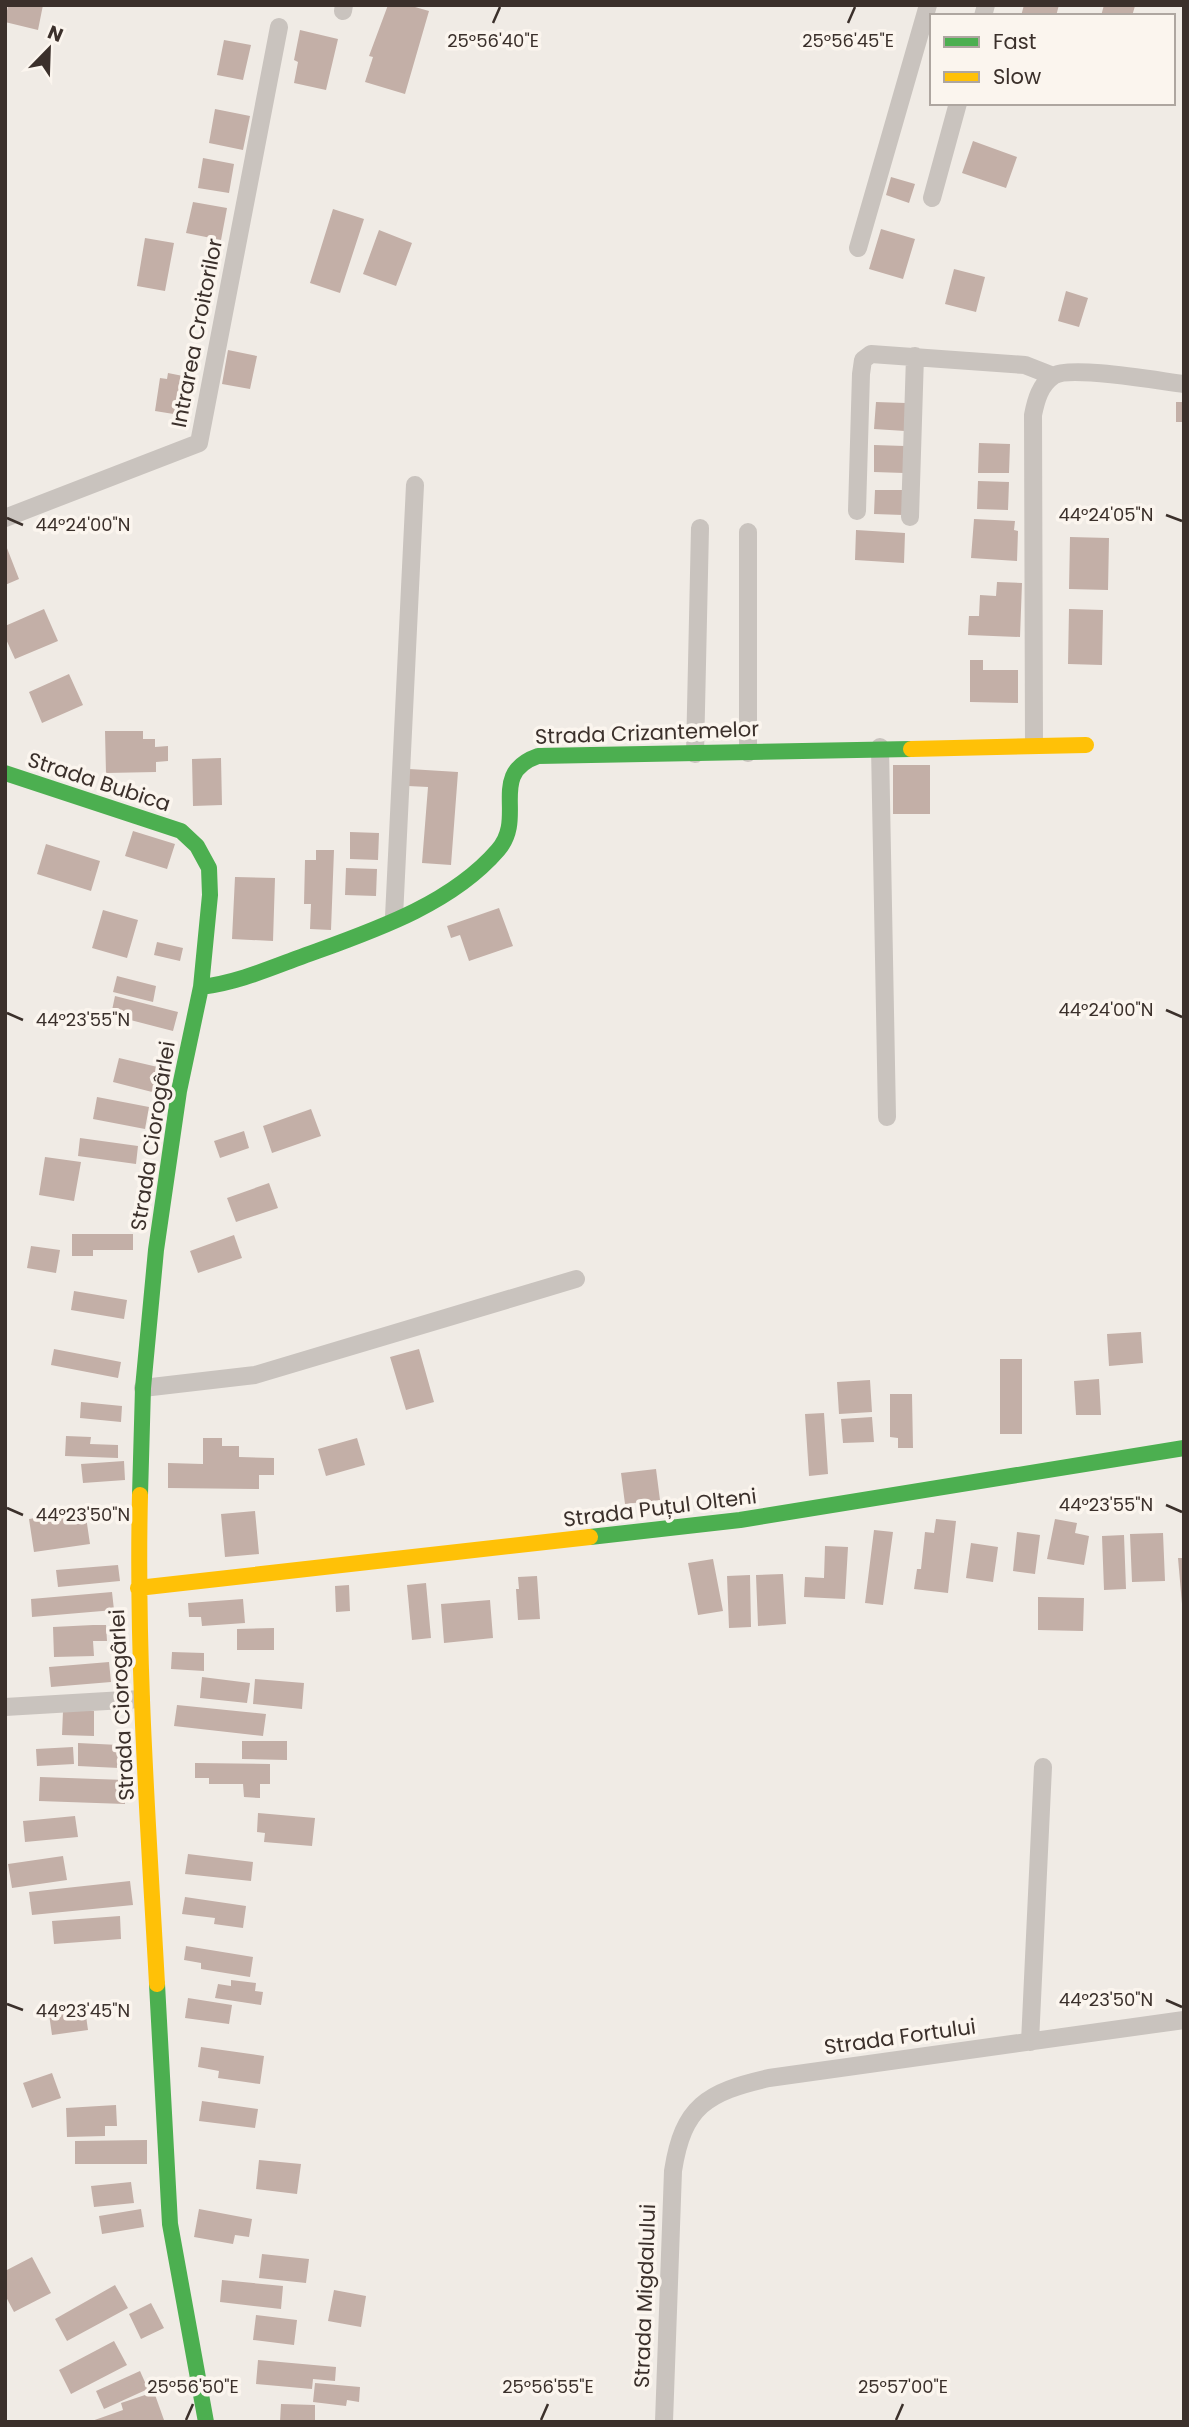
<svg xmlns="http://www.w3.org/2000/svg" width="1189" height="2427" viewBox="0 0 1189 2427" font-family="Poppins,sans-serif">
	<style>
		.building { fill: #c3afa7 }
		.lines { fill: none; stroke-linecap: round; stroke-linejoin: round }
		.street { stroke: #c9c3be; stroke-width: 18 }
		.fast { stroke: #4caf50; stroke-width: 16 }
		.slow { stroke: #ffc107; stroke-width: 16 }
		.ticks { fill: none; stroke: #3b302b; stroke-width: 2.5 }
		.labels { text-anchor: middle; stroke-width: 7; stroke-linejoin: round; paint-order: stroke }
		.street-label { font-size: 21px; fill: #3b302b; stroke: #fbf5ee }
		.ticks-label { font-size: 18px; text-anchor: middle; fill: #3b302b; stroke: #fbf5ee; stroke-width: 7; stroke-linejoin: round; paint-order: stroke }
	</style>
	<rect width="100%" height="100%" fill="#f0ebe5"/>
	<path class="building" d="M8 5H43L38 30 5 22Z
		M388 5H408L429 11 405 94 365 82 373 57 369 56Z
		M1024 5H1059L1056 16H1021Z
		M1104 5H1131L1135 6 1132 16H1101Z
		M300 30 338 39 326 90 294 83 298 62 294 60Z
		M224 40 251 45 243 80 217 75Z
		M215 109 250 116 243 150 209 143Z
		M973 141 1017 157 1006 188 962 173Z
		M203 158 234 164 229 193 198 188Z
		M891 177 915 184 909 203 886 195Z
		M193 202 227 208 221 240 186 233Z
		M333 209 364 219 340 293 310 283Z
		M881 229 915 239 903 279 869 269Z
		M379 230 412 243 396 286 363 274Z
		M145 238 174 243 165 291 137 286Z
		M954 269 985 277 976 312 945 304Z
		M1066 291 1088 298 1079 327 1058 321Z
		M228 350 257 356 250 389 222 384Z
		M168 373 188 377 187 382 191 383 186 416 155 411 160 378 167 379Z
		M876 402 906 403 905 431 874 429Z
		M1176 402H1184V422H1176Z
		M979 443 1010 444 1009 473H978Z
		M874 445 905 446 904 473 874 472Z
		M978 481 1009 482 1008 510 977 509Z
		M875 490H903V515L874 514Z
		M974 519 1015 521 1014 530 1018 531 1017 561 971 558Z
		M856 530 905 533 904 563 855 560Z
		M1070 537 1109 538 1108 590 1069 589Z
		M5 543 19 579 5 585Z
		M997 582 1022 583 1020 637 968 635 969 616H979L980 595 996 596Z
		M44 609 58 641 15 659 5 637V626Z
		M1069 609 1103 610 1102 665 1068 664Z
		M970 660H983V670H1018V703L970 702Z
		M69 674 83 705 42 723 29 692Z
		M105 731H143V739H155V747L168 746V761L156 762V772L106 773Z
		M221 758 222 805 193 806 192 759Z
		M893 765H930V814H893Z
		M409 769 458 772 451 865 422 863 428 787 408 786Z
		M133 831 175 844 167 869 125 856Z
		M350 832 379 833 378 860 350 859Z
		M46 844 100 861 91 891 37 874Z
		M316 850H334L331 930 310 929 311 904H304L305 860H316Z
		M346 868 377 869 376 896 345 895Z
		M235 877 275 878 273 941 232 939Z
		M499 908 513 946 469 961 460 935 451 938 447 926Z
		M103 910 138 920 127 958 92 948Z
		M157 942 183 948 180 961 154 955Z
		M117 976 156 986 153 1002 113 992Z
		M115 996 178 1012 173 1031 111 1015Z
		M119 1058 162 1068 156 1093 113 1082Z
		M97 1097 149 1107 145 1129 93 1119Z
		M311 1109 321 1136 272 1153 263 1126Z
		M244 1131 249 1148 220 1158 214 1141Z
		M80 1138 138 1146 136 1164 78 1156Z
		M45 1157 81 1162 74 1201 39 1195Z
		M269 1183 278 1208 236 1222 227 1198Z
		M72 1234H133V1250H93V1256H72Z
		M234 1235 242 1258 198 1273 190 1251Z
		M31 1246 60 1250 56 1273 27 1268Z
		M74 1291 127 1300 124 1319 71 1310Z
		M1141 1332 1143 1363 1109 1366 1107 1334Z
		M54 1349 121 1362 118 1378 51 1365Z
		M419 1349 434 1402 406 1410 390 1357Z
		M1000 1359H1022V1434H1000Z
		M1099 1379 1101 1415H1076L1074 1381Z
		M870 1380 872 1412 839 1414 837 1382Z
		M890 1394H912L913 1448H898V1438L890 1437Z
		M81 1402 122 1406 121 1422 80 1418Z
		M824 1413 828 1474 809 1476 805 1414Z
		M872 1417 874 1442 843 1443 841 1419Z
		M66 1436 91 1437 90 1444 118 1445V1458L65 1456Z
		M203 1438H222V1446H239V1457L274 1458V1475H259V1489L168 1488V1463L203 1464Z
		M357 1438 365 1465 326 1476 318 1449Z
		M124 1461 125 1480 83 1483 81 1464Z
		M656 1469 660 1500 625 1504 621 1473Z
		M85 1510 90 1544 34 1552 29 1519Z
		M255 1511 259 1554 225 1557 221 1514Z
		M936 1519 956 1521 948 1593 914 1589 917 1569H921L925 1532 934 1533Z
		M1055 1519 1077 1523 1075 1533 1089 1536 1084 1565 1047 1559Z
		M874 1530 893 1532 883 1605 865 1603Z
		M1017 1532 1040 1535 1035 1574 1013 1571Z
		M1163 1533 1165 1581 1132 1582 1130 1534Z
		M1124 1535 1126 1589 1104 1590 1102 1536Z
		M971 1543 998 1547 993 1582 966 1578Z
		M825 1546 848 1547 845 1599 804 1597 805 1577 824 1578Z
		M1178 1558H1184V1604H1182Z
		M713 1559 723 1611 698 1615 688 1563Z
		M118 1565 120 1581 58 1587 56 1570Z
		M783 1574 786 1624 758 1626 756 1575Z
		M750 1575 751 1627 729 1628 727 1576Z
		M537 1576 540 1619 518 1620 516 1589H519L518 1577Z
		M426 1583 431 1638 412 1640 407 1585Z
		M349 1585 350 1611 336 1612 335 1586Z
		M112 1592 114 1610 32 1617 31 1599Z
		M1038 1597 1084 1598 1083 1631 1038 1630Z
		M243 1599 245 1623 202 1626 201 1617H189L188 1603Z
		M490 1600 493 1638 444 1643 441 1604Z
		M93 1625H106L107 1641H93L94 1656 54 1657 53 1627Z
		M274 1628V1650H237V1629Z
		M172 1652 204 1653V1671L171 1669Z
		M109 1662 111 1682 51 1687 49 1667Z
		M202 1677 250 1683 247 1703 200 1698Z
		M255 1679 304 1683 302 1709 253 1704Z
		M177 1705 266 1714 263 1736 174 1726Z
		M63 1711H94V1736L62 1735Z
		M242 1741H287V1760L242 1759Z
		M78 1743 119 1745V1768L78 1766Z
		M73 1747 74 1764 37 1766 36 1749Z
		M195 1763 270 1764V1784H260V1798L244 1797 243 1784H209V1778H195Z
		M40 1777 125 1780V1804L39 1801Z
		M258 1813 315 1818 312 1846 264 1842 265 1833 257 1832Z
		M75 1816 78 1837 25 1842 23 1821Z
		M188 1854 253 1862 251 1881 185 1874Z
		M63 1856 67 1880 12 1888 8 1864Z
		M130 1881 133 1905 32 1915 29 1892Z
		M185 1897 246 1906 243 1928 214 1924 215 1918 182 1914Z
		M120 1916 121 1939 54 1944 52 1921Z
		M186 1946 253 1957 250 1977 201 1969V1963L184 1960Z
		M231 1980 256 1983 255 1991 263 1992 261 2005 215 1998 218 1984 231 1986Z
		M188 1998 232 2005 229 2024 185 2018Z
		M84 2002 88 2030 52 2035 48 2007Z
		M201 2047 264 2056 260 2084 218 2078 219 2071 198 2067Z
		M52 2073 61 2098 32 2108 23 2083Z
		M202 2101 258 2109 255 2128 199 2121Z
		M116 2105 117 2126H105V2136L67 2137 66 2108Z
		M147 2140V2164H75V2141Z
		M259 2160 301 2164 297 2194 256 2189Z
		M131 2182 134 2203 94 2207 91 2186Z
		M141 2209 144 2227 102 2234 99 2216Z
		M199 2209 252 2219 249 2237 235 2235 233 2244 194 2237Z
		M262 2254 309 2259 306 2283 259 2278Z
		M32 2257 51 2293 14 2312 5 2295V2271Z
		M222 2280 283 2286 281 2309 220 2302Z
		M115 2285 128 2308 67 2341 55 2319Z
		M334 2290 366 2296 361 2327 328 2321Z
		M151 2303 164 2328 141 2339 129 2314Z
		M256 2315 297 2320 294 2345 253 2340Z
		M114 2341 127 2365 71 2394 59 2370Z
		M258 2360 336 2367 335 2381 313 2379 312 2389 256 2384Z
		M140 2371 148 2389 104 2409 96 2391Z
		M315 2383 360 2387 359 2402 347 2400 346 2406 313 2402Z
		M154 2392 164 2420 89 2422 123 2410 121 2403Z
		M281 2404 315 2405V2422H280Z"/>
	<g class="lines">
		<path class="street" d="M343 11 344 5
			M983 16 986 5
			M932 198 958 103
			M858 248 928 5
			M857 511 861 374 863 360 871 354 1025 365 1053 376
			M910 517 915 356
			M5 518 199 443 279 27
			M1034 745 1033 415C1036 400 1040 385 1053 376 1070 365 1159 381 1184 384
			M880 747 887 1117
			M748 753V532
			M695 754 700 528
			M394 917 415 485
			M143 1388 255 1375 576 1279
			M5 1707 141 1699
			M1030 2042 1043 1767
			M664 2422 673 2171C683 2106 707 2092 769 2078L1184 2020"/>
		<path class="fast" d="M5 773 181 831 197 846 209 868 210 895 201 987 179 1091 156 1250 143 1388 140 1495
			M201 987C235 983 266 970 298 958 366 933 449 907 498 850 527 817 487 774 538 756L911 749
			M590 1537 740 1520 1184 1448
			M157 1984 170 2224 206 2422"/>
		<path class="slow" d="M911 749 1086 745
			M140 1495C136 1658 148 1821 157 1984
			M138 1588 590 1537"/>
	</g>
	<path class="ticks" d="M493 23 500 7M848 23 855 7M1166 515 1182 521M7 518 23 525M1166 1010 1182 1017M7 1013 23 1020M1166 1505 1182 1512M7 1508 23 1515M1166 2000 1182 2007M7 2004 23 2010M186 2420 193 2404M541 2420 548 2404M896 2420 903 2404"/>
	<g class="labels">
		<g class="street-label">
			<text transform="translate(197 333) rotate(-79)" y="7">Intrarea Croitorilor</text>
			<text transform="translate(647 733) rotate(-2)" y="7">Strada Crizantemelor</text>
			<text transform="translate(99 782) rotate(18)" y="7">Strada Bubica</text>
			<text transform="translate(153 1136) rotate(-81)" y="7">Strada Ciorogârlei</text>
			<text transform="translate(660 1508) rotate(-7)" y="7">Strada Puțul Olteni</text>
			<text transform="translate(122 1705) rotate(-93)" y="7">Strada Ciorogârlei</text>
			<text transform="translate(900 2037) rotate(-8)" y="7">Strada Fortului</text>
			<text transform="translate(645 2296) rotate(-88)" y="7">Strada Migdalului</text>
		</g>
	</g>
	<g class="ticks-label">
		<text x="493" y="47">25°56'40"E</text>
		<text x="848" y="47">25°56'45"E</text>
		<text x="1106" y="521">44°24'05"N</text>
		<text x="83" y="531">44°24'00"N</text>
		<text x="1106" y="1016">44°24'00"N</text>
		<text x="83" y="1026">44°23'55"N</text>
		<text x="1106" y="1511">44°23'55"N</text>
		<text x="83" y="1521">44°23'50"N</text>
		<text x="1106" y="2006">44°23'50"N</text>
		<text x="83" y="2017">44°23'45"N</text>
		<text x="193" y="2393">25°56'50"E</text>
		<text x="548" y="2393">25°56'55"E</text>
		<text x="903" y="2393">25°57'00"E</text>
	</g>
	<rect width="1189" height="2427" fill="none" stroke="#3b302b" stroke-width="14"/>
	<rect x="930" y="14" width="245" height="91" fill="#fbf5ee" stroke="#aea6a0" stroke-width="2"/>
	<rect x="944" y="37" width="35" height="10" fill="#4caf50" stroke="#aea6a0" stroke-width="2"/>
	<text x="993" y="49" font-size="21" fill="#3b302b">Fast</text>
	<rect x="944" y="72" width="35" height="10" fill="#ffc107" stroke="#aea6a0" stroke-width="2"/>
	<text x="993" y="84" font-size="21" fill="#3b302b">Slow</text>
	<g transform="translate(49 49) rotate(23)" stroke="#fbf5ee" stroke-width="5" paint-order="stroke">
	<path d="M0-5L12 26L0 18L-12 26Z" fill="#3b302b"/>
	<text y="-10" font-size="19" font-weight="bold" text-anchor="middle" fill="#3b302b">N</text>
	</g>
</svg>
